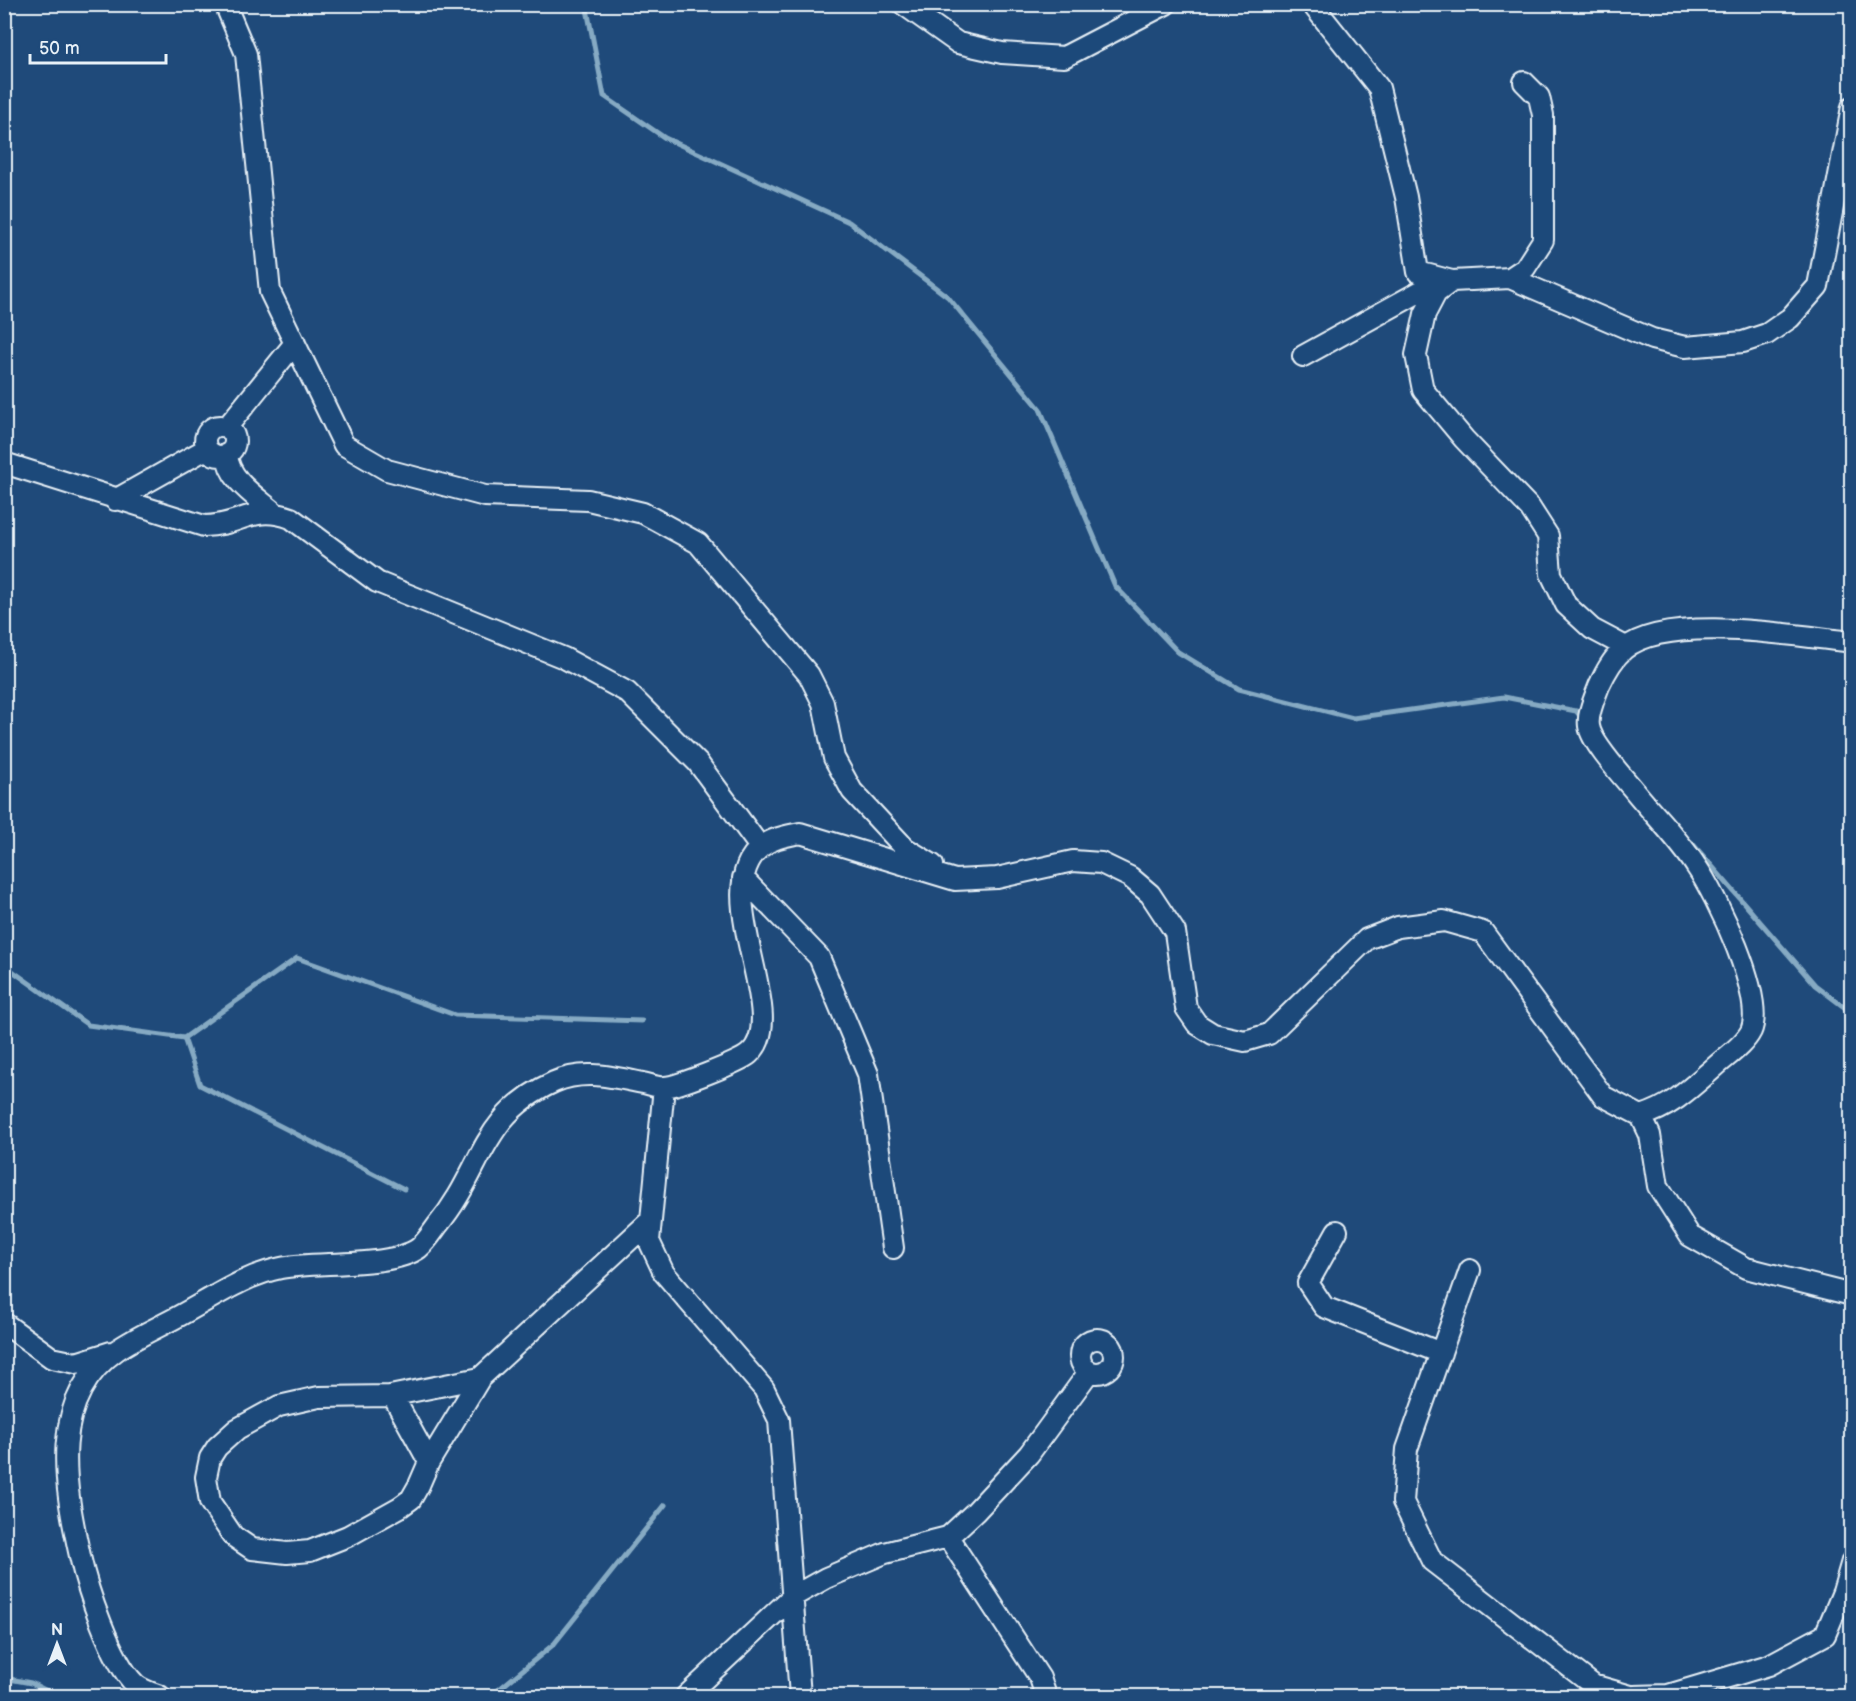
<svg xmlns="http://www.w3.org/2000/svg" width="1856" height="1701" viewBox="0 0 1856 1701" font-family="'Balsamiq Sans',sans-serif">
	<style>
		.lines { fill: none; stroke-linecap: round; stroke-linejoin: round }
		.stream { stroke: #86aac3; stroke-width: 5 }
		.street-casing { stroke: #e8f1f8; stroke-width: 24 }
		.street { stroke: #1f4a7a; stroke-width: 20 }
	</style>
	<rect width="100%" height="100%" fill="#1f4a7a"/>
	<filter id="ink" filterUnits="userSpaceOnUse"><feTurbulence type="fractalNoise" baseFrequency=".0167" numOctaves="2"/><feDisplacementMap in="SourceGraphic" scale="12" xChannelSelector="R" yChannelSelector="G"/><feConvolveMatrix kernelMatrix="1 2 1 2 8 2 1 2 1" color-interpolation-filters="sRGB"/></filter>
	<g filter="url(#ink)">
		<g class="lines">
			<path class="stream" d="M586 4 604 96 665 138 849 222 948 297 1040 409 1115 586 1178 652 1239 689 1353 718 1504 697 1576 711 1584 720
				M1691 842 1815 985 1852 1013
				M4 965 88 1025 184 1038 297 958 455 1015 642 1021
				M184 1038 200 1085 404 1189
				M4 1678 31 1683 57 1696
				M491 1696 554 1644 665 1505"/>
			<g class="street-casing">
				<path id="street" d="M225 4 246 54 270 292 344 445 387 470 485 496 588 500 643 513 698 543 809 675 823 703 834 758 852 791 905 848 933 865
					M903 4 958 43 1002 53 1064 57 1166 4
					M1312 4 1379 88 1406 197 1418 272 1452 281
					M1510 278 1525 268 1543 240V115L1539 97 1524 82
					M1303 356 1421 291
					M205 441a15 15 0 1 1 30 0a15 15 0 1 1-30 0Z
					M227 427 295 343
					M227 454C228 480 257 497 275 513
					M4 463 204 526C240 526 252 504 291 518L377 582 564 658 627 692 698 763 760 847
					M115 500 206 449
					M1626 647 1592 629 1566 605 1551 574 1548 536 1530 508 1464 439 1423 390 1416 355 1425 314 1436 293 1452 281 1510 278 1652 339 1685 347 1743 342 1767 334 1790 318 1818 286 1852 107
					M743 878 819 957 868 1074 893 1248
					M664 1087 649 1241 664 1273 764 1389 779 1420 800 1696
					M1641 1116 1650 1135 1658 1186 1690 1236 1746 1268 1852 1295
					M1337 1231 1308 1283 1324 1307 1441 1353
					M1470 1270 1407 1449 1403 1502 1432 1561 1593 1685 1631 1696
					M4 1323 52 1358 76 1363 111 1352
					M1080 1356a17 17 0 1 1 34 0a17 17 0 1 1-34 0Z
					M480 1378 390 1396 319 1397 279 1406 237 1429 217 1447 210 1458 206 1477 210 1502 233 1536 252 1549 287 1553 310 1551 348 1536 400 1507 411 1499 419 1485 429 1462 480 1378 651 1220
					M390 1396 395 1400 429 1462
					M948 1537 1040 1678 1046 1696
					M160 1696C152 1693 142 1690 135 1684 111 1661 87 1589 80 1556 64 1484 48 1398 117 1350 136 1337 159 1327 179 1316 211 1299 245 1275 281 1268 315 1261 392 1268 419 1248 426 1242 432 1233 437 1226 484 1170 479 1116 554 1082 584 1069 612 1077 643 1083 649 1084 658 1088 664 1087 676 1087 740 1062 749 1054 793 1017 706 891 761 847 772 838 786 836 800 833L955 880 997 878 1073 861 1101 863 1130 877 1150 894 1175 932 1186 1008 1197 1024 1213 1034 1245 1041 1269 1034 1367 939 1398 927 1444 921 1483 932 1603 1096 1641 1116C1672 1107 1692 1087 1716 1066 1727 1056 1744 1045 1751 1031 1766 998 1716 895 1696 866 1679 839 1653 814 1633 789 1622 776 1591 742 1589 726 1587 714 1595 697 1599 686 1605 673 1612 659 1624 649 1668 613 1796 636 1852 642
					M686 1696 792 1597 826 1578 885 1553 948 1537 975 1512 1029 1454 1089 1372
					M1634 1696 1668 1695 1769 1665 1825 1635 1843 1592 1852 1561"/>
			</g>
			<use href="#street" class="street"/>
		</g>
	</g>
	<rect width="1856" height="1701" fill="none" stroke="#1f4a7a" stroke-width="24"/>
	<rect x="12" y="12" width="1832" height="1677" fill="none" stroke="#e8f1f8" stroke-width="2" filter="url(#ink)"/>
	<g transform="translate(57 1644)" stroke="#1f4a7a" stroke-width="4.5" paint-order="stroke">
	<path d="M0-4.5L10 22L0 15L-10 22Z" fill="#e8f1f8"/>
	<text y="-9" font-size="16" font-weight="bold" text-anchor="middle" fill="#e8f1f8">N</text>
	</g>
	<path d="M30 54v9h136v-9" fill="none" stroke="#e8f1f8" stroke-width="3"/>
	<text x="39" y="54" font-size="18" fill="#e8f1f8" stroke="#1f4a7a" stroke-width="4.5" paint-order="stroke">50 m</text>
</svg>
